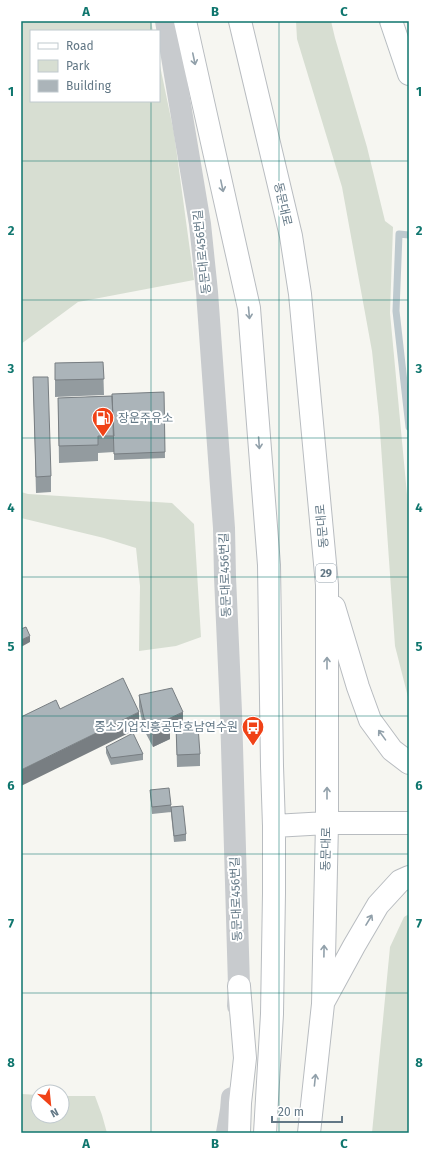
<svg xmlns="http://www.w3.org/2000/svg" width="430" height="1154" viewBox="0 0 430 1154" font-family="'Fira Sans','Noto Sans KR',sans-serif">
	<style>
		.green { fill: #d7ded2 }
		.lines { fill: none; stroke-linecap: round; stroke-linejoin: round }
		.stream { stroke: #bdc9ce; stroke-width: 7 }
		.secondary-casing { stroke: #b7bdc1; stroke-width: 24 }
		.primary-casing { stroke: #b8bcc0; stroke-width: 24 }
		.street { stroke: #c8cbce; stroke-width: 22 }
		.secondary { stroke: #fff; stroke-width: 22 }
		.primary { stroke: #fff; stroke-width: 22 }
		.wall { fill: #939b9f }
		.shaded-wall { fill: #787e82 }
		.building { fill: #abb4b9; stroke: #787e82 }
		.oneway { stroke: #91a0aa }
		.grid { fill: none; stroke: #0f766e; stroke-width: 1; stroke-opacity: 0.55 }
		.labels { text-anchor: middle; stroke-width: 4; stroke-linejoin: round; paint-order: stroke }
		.shield { fill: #fff; stroke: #91a0aa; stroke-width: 1 }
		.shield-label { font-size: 11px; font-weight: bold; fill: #627785 }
		.street-label { font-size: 12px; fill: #627785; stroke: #fff }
		.poi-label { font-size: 12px; fill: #627785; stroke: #fff; text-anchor: start }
		.neatline { fill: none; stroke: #0f766e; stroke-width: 1.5 }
		.grid-label { font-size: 13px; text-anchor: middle; font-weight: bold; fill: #0f766e }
	</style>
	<rect width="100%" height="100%" fill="#f6f6f1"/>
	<path class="green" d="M21 21H151L153 31H31V101H159V61L174 133 194 280 78 302 21 344Z
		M296 21H331L335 38 367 147 385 221 393 227 390 313 409 516V701L395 646 379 417 372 351 342 187 297 39Z
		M21 492 28 494 172 503 194 524 201 637 176 646 139 651 140 586 136 548 104 538 21 518Z
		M409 914V1133H372L390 947 404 917Z
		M21 1093 22 1094 38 1095V1116H62V1096H95L102 1115 107 1133H21Z"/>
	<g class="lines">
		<path class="stream" d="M409 235 399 234 396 311 409 427"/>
		<g class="secondary-casing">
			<path id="secondary" d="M391 21 409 74"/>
		</g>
		<g class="primary-casing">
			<path id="primary" d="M185 21 249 308 269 565 272 766 274 826V893L272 1014 265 1133
				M240 21 291 236 300 294 327 585V823L323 1004 309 1133
				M334 607 358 687 370 720 392 750 409 763
				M274 826 327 823H409
				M324 1001 354 946 378 905 400 881 409 877
				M239 1133 240 1103 245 1058 239 986"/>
		</g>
		<path class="street" d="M166 21 200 224 207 292 224 528 225 577 231 712 239 986 238 1006
			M227 1133 231 1110 232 1098"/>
		<use href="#secondary" class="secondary"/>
		<use href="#primary" class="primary"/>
	</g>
	<path class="wall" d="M103 362 104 395 55 397V363Z
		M33 377 51 476V492L36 493Z
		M164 392 165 458 114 460V452L98 453V461L59 463 58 398 112 396Z
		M139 695 183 724 170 730V739L153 747 144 730 139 707Z
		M176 727 200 754V766L177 767Z
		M106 747 143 754V760L111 765 106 753Z
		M150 790 171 805V812L152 814Z
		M171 807 186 834V841L174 842 171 814Z"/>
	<path class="shaded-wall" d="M30 636V642L21 647V640Z
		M139 712V728L21 786V770Z
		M183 712V724L170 730V739L153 747V735L166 720Z"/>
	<path class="building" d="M103 362 104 379 55 380V363Z
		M33 377H48L51 476 36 477Z
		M164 392 165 452 114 454 112 394Z
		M112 396 114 436H98V445L59 446 58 398Z
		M26 627 30 636 21 640V629Z
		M123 678 139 712 21 770V717L56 700 60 709Z
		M172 688 183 712 166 720 170 727 153 735 144 718 139 695Z
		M198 726 200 754 177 755 176 727Z
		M133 733 143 754 111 758 106 747Z
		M169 788 171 805 152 807 150 790Z
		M183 806 186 834 174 836 171 807Z"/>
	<defs><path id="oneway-shaft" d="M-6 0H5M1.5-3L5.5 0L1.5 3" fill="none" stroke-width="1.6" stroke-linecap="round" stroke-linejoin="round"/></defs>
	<g class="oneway">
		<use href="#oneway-shaft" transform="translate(194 59) rotate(78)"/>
		<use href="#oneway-shaft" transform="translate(222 186) rotate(78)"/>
		<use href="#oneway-shaft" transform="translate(249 313) rotate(85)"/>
		<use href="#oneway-shaft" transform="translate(259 443) rotate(86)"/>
		<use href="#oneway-shaft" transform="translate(327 663) rotate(-90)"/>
		<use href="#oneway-shaft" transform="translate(382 735) rotate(-126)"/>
		<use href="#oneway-shaft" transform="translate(327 793) rotate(-90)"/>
		<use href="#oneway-shaft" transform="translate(369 920) rotate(-59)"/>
		<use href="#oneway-shaft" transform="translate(324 951) rotate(-89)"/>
		<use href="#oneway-shaft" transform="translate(315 1080) rotate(-84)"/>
	</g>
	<path class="grid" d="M151 21V31M279 21V1133M151 101V1133M21 161H409M21 300H409M21 438H409M21 577H409M21 716H409M21 854H409M21 993H409"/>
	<defs>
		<g id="fuel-pin" transform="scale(1.15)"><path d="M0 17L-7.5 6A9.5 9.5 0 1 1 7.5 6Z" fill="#f04217" stroke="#fff"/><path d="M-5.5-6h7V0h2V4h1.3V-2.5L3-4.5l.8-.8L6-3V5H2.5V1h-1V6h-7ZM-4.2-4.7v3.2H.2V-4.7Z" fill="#fff"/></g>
		<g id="bus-pin" transform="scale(1.15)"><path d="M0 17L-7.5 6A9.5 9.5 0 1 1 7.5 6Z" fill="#f04217" stroke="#fff"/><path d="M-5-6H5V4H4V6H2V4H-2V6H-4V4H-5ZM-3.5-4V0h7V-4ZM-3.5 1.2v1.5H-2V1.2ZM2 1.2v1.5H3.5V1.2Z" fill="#fff"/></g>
	</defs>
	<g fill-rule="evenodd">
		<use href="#fuel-pin" x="103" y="418"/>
		<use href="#bus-pin" x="253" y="727"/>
	</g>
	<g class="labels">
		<rect class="shield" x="316" y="564" width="20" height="18" rx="3"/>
		<g class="shield-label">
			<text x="326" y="577">29</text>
		</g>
		<g class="street-label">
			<text transform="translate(283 204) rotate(77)" y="4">동문대로</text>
			<text transform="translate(202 252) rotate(-96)" y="4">동문대로456번길</text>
			<text transform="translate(322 526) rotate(-95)" y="4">동문대로</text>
			<text transform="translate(225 575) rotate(-92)" y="4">동문대로456번길</text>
			<text transform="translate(326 849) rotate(-89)" y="4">동문대로</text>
			<text transform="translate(236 899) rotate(-92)" y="4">동문대로456번길</text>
		</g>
		<g class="poi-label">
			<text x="118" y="422">장운주유소</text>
			<text x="238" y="731" text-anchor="end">중소기업진흥공단호남연수원</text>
		</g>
	</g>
	<rect width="430" height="1154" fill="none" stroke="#ffffff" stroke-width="44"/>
	<rect x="30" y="30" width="130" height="72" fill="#ffffff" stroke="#c0c9ce"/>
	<rect x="38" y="43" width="20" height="6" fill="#ffffff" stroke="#c0c9ce"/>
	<text x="66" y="50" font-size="12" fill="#627785">Road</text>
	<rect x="38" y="60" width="20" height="12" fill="#d7ded2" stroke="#c0c9ce"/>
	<text x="66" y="70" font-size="12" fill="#627785">Park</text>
	<rect x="38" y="80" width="20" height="12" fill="#abb4b9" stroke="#c0c9ce"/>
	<text x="66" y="90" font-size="12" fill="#627785">Building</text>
	<g transform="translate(50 1104) rotate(153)"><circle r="19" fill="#ffffff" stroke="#c0c9ce"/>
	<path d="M0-3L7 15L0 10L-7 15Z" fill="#f04217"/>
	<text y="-6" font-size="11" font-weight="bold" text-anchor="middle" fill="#627785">N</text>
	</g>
	<path d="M272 1116v6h70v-6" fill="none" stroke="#627785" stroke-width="2"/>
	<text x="278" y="1116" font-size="12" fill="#627785" stroke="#ffffff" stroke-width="3" paint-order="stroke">20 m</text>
	<rect x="22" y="22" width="386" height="1110" class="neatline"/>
	<g class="grid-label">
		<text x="86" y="16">A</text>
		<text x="215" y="16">B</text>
		<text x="344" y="16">C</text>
		<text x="11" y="96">1</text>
		<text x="419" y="96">1</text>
		<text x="11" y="235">2</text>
		<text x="419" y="235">2</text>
		<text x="11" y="373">3</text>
		<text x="419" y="373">3</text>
		<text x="11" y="512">4</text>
		<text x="419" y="512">4</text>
		<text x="11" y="651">5</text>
		<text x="419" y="651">5</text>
		<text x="11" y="790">6</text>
		<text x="419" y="790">6</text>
		<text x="11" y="928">7</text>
		<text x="419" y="928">7</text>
		<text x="11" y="1067">8</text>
		<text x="419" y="1067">8</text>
		<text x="86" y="1148">A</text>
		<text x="215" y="1148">B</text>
		<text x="344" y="1148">C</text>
	</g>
</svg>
